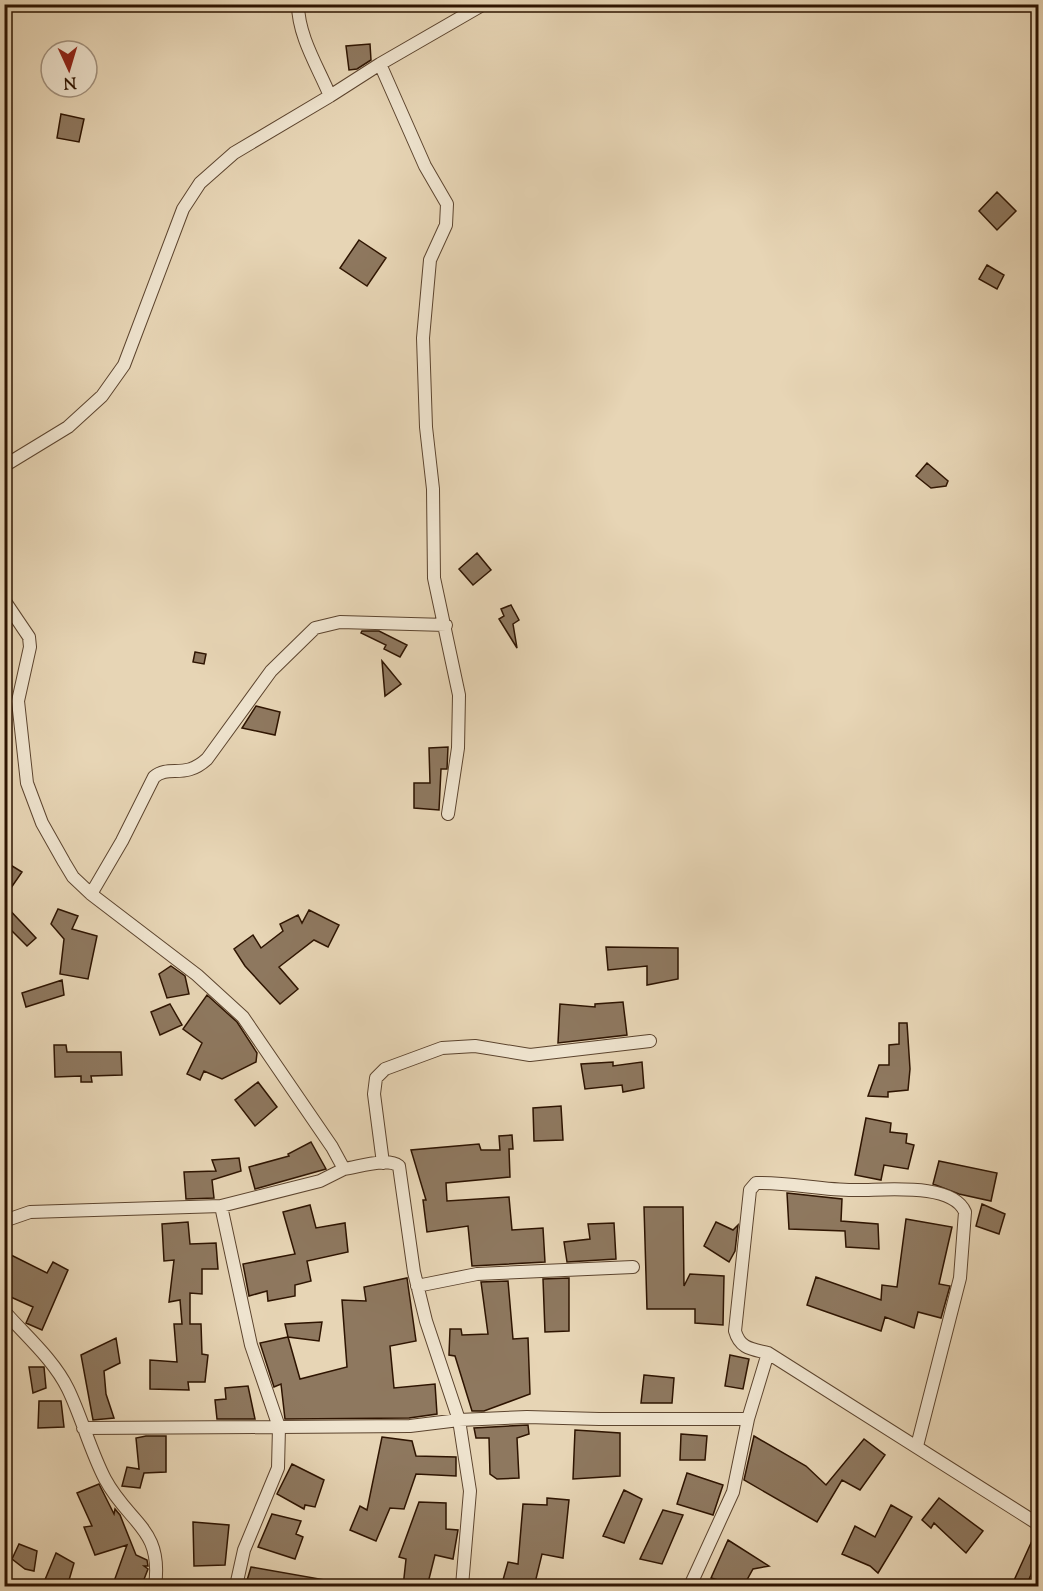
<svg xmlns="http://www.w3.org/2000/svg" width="1043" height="1591" viewBox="0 0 1043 1591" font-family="'Sorts Mill Goudy',serif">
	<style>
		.building { fill: #8e785f; stroke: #2e1401; stroke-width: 1.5 }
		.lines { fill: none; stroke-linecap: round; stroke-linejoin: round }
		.street-casing { stroke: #5c442e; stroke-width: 14 }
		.street { stroke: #efe4cf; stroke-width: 12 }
	</style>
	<rect width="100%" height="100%" fill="#e7d5b5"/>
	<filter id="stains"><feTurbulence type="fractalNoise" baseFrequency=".00333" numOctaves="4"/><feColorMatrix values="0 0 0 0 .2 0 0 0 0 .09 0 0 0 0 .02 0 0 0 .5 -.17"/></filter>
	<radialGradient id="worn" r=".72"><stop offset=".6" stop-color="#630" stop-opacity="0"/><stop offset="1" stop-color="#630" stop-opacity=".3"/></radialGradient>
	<path class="building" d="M370 44 371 60 357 69 349 70 346 46Z
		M61 114 84 119 79 142 57 138Z
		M997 192 1016 211 997 230 979 211Z
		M359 240 386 258 367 286 340 268Z
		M987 265 1004 275 997 289 979 279Z
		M927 463 948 481 946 486 931 488 916 476Z
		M477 553 491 570 473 585 459 569Z
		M511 605 519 620 513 624 517 648 499 619 504 616 501 609Z
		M362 631H379L407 645 400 657 384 649 386 645 361 633Z
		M195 652 206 654 204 664 193 662Z
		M382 661 401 684 385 696Z
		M256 706 280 712 275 735 242 728Z
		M448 747 447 769H441L439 810 414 808V783H430L429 748Z
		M4 861 22 872 4 898Z
		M4 904 36 938 27 946 4 923Z
		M58 909 78 916 72 929 97 936 88 979 60 974 64 939 51 924Z
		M309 910 339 925 328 947 314 940 279 967 298 989 280 1004 245 966 234 949 253 935 261 948 283 931 280 924 298 915 302 923Z
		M606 947 678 948V979L647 985V966L608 970Z
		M171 966 185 976 189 994 167 998 159 974Z
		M62 980 64 995 26 1007 22 993Z
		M207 995 237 1022 257 1053 256 1062 222 1079 204 1071 200 1080 187 1074 202 1043 183 1029Z
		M623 1002 627 1035 558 1043 560 1004 595 1007V1004Z
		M170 1004 182 1025 160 1035 151 1012Z
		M899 1023H907L910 1069 908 1090 888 1092V1097L868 1096 879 1065H889V1045L899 1044Z
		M54 1045H66L67 1052H121L122 1075 91 1076 92 1082H81V1076L55 1077Z
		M613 1062V1066L642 1062 644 1088 623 1092 622 1085 585 1089 581 1064Z
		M258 1082 277 1107 255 1126 235 1100Z
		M561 1106 563 1140 534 1141 533 1108Z
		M866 1118 891 1123 890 1132 907 1134 906 1143 914 1145 908 1169 884 1165 881 1180 855 1175Z
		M512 1135 513 1149H509L510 1177 446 1183 447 1201 509 1197 512 1230 543 1228 545 1262 472 1266 468 1226 427 1232 423 1200H426L411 1150 479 1144 481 1150H500L499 1136Z
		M311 1142 326 1169 255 1189 249 1167 289 1156 288 1154Z
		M239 1158 241 1171 212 1180 214 1198 186 1199 184 1172 216 1171 212 1160Z
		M939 1161 997 1173 991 1201 959 1194 933 1184Z
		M787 1193 842 1199 841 1221 878 1224 879 1249 846 1247 845 1231 789 1229Z
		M982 1204 1005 1214 999 1234 976 1226Z
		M310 1205 316 1228 345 1223 348 1252 307 1261 311 1281 295 1285V1296L268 1301 267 1291 249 1296 243 1264 295 1254 283 1212Z
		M644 1207H683L684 1286 690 1274 724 1276 723 1325 695 1323V1309H647Z
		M906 1219 952 1227 939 1284 950 1286 941 1318 918 1312 914 1328 885 1317 881 1331 807 1305 816 1277 881 1300 882 1285 897 1287Z
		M188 1222 190 1244 216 1243 218 1269H202V1294L190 1293V1324H201L202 1354 208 1355 205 1382H188L189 1390 150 1389V1360L177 1362 174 1324H182L180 1300 169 1302 174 1260 164 1261 162 1224Z
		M716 1222 733 1230 738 1225 735 1251 729 1262 704 1246Z
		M614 1223 616 1259 567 1262 564 1242 590 1239 588 1224Z
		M9 1254 47 1273 53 1262 68 1270 42 1330 26 1323 33 1307 4 1294V1264Z
		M407 1278 416 1341 390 1346 394 1388 435 1384 437 1414 409 1418 285 1419 281 1384 274 1387 260 1343 288 1337 300 1379 347 1367 342 1300 366 1301 364 1287Z
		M569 1278V1331L545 1332 543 1279Z
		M508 1281 513 1339 528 1338 530 1394 484 1411H472L455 1356 449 1355 450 1329H461L462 1335 488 1334 481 1282Z
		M322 1322 319 1341 288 1337 285 1324Z
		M116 1338 120 1363 104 1371 106 1394 114 1418 93 1420 81 1355Z
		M730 1355 749 1359 743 1389 725 1386Z
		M29 1367H44L46 1388 33 1393Z
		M644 1375 674 1378 672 1403H641Z
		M248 1386 255 1419H217L215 1400 226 1399 225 1388Z
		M39 1401H61L64 1427 38 1428Z
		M528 1425 529 1434 517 1438 519 1478 497 1479 490 1474 489 1438H476L474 1428Z
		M575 1430 620 1433V1476L573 1479Z
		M681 1434 707 1436 705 1460H680Z
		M146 1436H166V1472L144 1473 140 1488 122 1486 127 1467 139 1469 136 1438Z
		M754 1436 806 1466 826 1485 864 1439 885 1455 860 1490 842 1480 817 1522 744 1480Z
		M382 1437 412 1441 416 1456 456 1457V1476L416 1474 404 1509 390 1508 376 1541 350 1530 360 1506 367 1510Z
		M292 1464 324 1480 315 1507 305 1505 304 1509 277 1494Z
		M687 1473 723 1485 713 1515 677 1504Z
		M99 1484 114 1514 115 1509 120 1515 136 1555 147 1560 148 1566H144L148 1569 141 1587H112L127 1545 95 1555 84 1527 92 1526 77 1493Z
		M624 1490 642 1499 624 1543 603 1536Z
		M547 1498 569 1500 563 1558 542 1554 534 1587H501L508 1562 518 1564 523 1504 547 1505Z
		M939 1498 983 1531 966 1553 934 1523 931 1528 922 1520Z
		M419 1502 446 1503V1529L458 1530 453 1559 435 1555 427 1587H403L406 1559 399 1557Z
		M891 1505 912 1517 878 1573 870 1566 842 1554 855 1526 875 1537Z
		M663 1510 683 1515 662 1564 640 1559Z
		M272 1514 301 1521 296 1534 303 1537 295 1559 258 1547Z
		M193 1522 229 1525 225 1565 194 1566Z
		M1036 1532H1038V1557L1026 1587H1011Z
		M728 1540 769 1566 753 1569 743 1587 711 1578Z
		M19 1544 37 1551 34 1571 25 1569 12 1559Z
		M56 1553 74 1563 67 1587H42Z
		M251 1567 331 1581 330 1587H245Z"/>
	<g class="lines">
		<g class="street-casing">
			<path id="street" d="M380 64 484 4
				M330 96 380 64 425 166 447 204 446 225 430 260 423 338 426 427 433 489 434 578 459 695 458 748 448 814
				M4 466 68 427 102 396 124 365 183 209 200 183 234 153 330 96C318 67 298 36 298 4
				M4 600 29 637 30 647 18 701 27 783 42 823 64 862 73 877 91 894 197 975 243 1017 332 1147 344 1169C359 1167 387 1157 399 1166L414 1272 426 1321 459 1420 470 1491 462 1586
				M91 894 122 841 154 777C170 764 184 780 207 759L271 671 315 628 340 622 446 625
				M383 1163 374 1094 376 1078 385 1069 442 1048 475 1046 530 1055 650 1041
				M4 1221 30 1212 221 1206
				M417 1286 477 1274 633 1267
				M4 1311C26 1336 54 1360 68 1389 82 1418 90 1450 105 1479 129 1524 163 1528 155 1586
				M768 1353C752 1349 740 1349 735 1331L750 1190 756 1183C788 1182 821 1190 853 1190 880 1191 952 1181 965 1212L960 1278 917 1446
				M83 1428 279 1427 251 1345 221 1206 320 1181 344 1169
				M236 1586 244 1550 278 1468 279 1427 410 1426 459 1420 527 1417 599 1419H748L768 1353 1038 1524
				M690 1586 733 1492 748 1419"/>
		</g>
		<use href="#street" class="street"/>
	</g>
	<rect width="1043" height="1591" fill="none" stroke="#e7d5b5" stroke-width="24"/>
	<rect x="6" y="6" width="1031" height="1579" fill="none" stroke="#2e1401" stroke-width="3"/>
	<rect x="12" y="12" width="1019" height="1567" fill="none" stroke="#2e1401" stroke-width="1.5"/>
	<g transform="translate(69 69) rotate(176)"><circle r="28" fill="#efe4cf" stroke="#a2917d" stroke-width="1.5"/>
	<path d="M0-4.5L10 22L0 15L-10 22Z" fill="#8f2418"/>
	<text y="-9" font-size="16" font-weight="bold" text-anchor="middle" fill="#2e1401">N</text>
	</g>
	<rect width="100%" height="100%" filter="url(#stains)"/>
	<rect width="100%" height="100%" fill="url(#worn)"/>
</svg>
